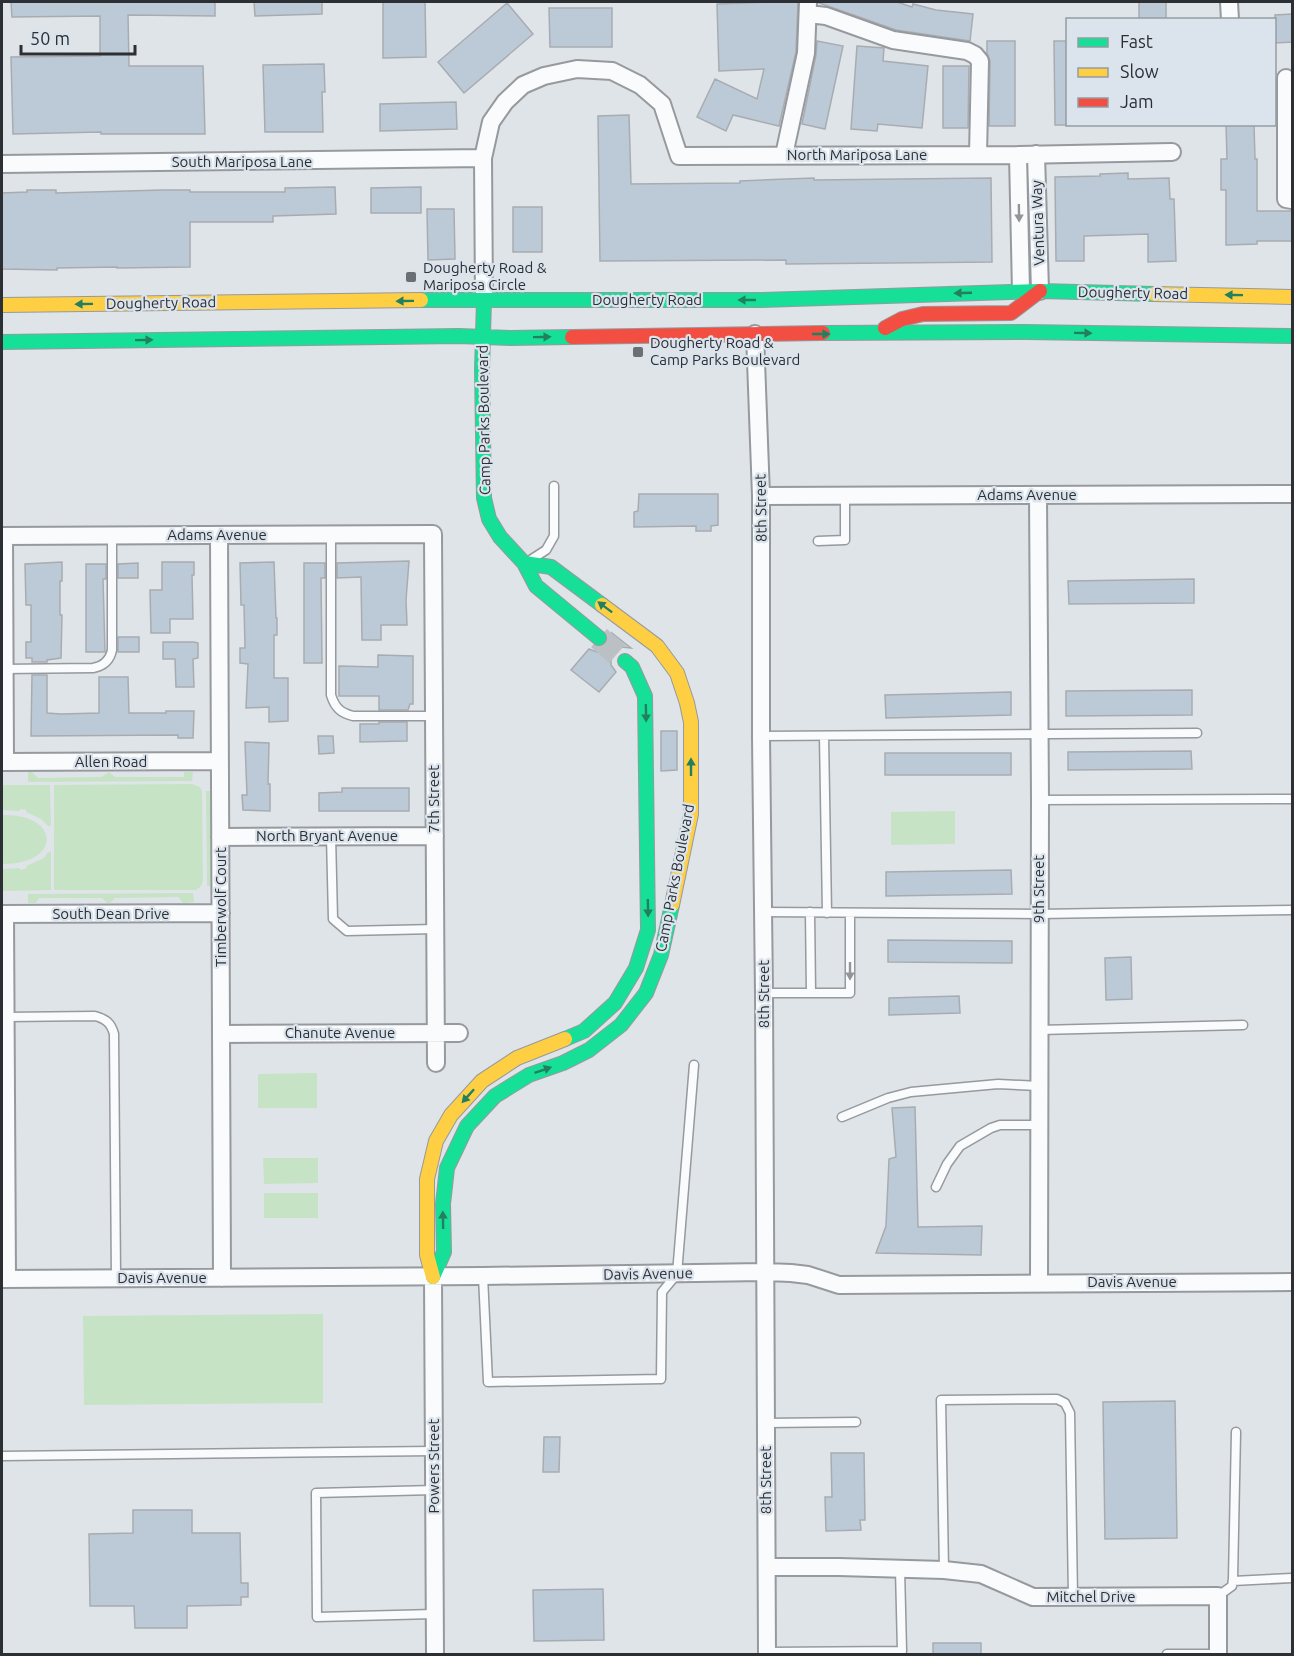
<svg xmlns="http://www.w3.org/2000/svg" width="1294" height="1656" viewBox="0 0 1294 1656" font-family="Ubuntu,sans-serif">
	<style>
		.green { fill: #c7e3c6 }
		.building { fill: #bccad7; stroke: #a8acb0; stroke-width: 1.5 }
		.lines { fill: none; stroke-linecap: round; stroke-linejoin: round }
		.secondary-tunnel { stroke: #bbc0c5; stroke-width: 24; stroke-dasharray: 24 12; stroke-linecap: butt }
		.lane-casing { stroke: #96999d; stroke-width: 11 }
		.street-casing { stroke: #96999d; stroke-width: 20 }
		.fast-casing { stroke: #96999d; stroke-width: 16 }
		.slow-casing { stroke: #96999d; stroke-width: 16 }
		.jam-casing { stroke: #96999d; stroke-width: 16 }
		.lane { stroke: #fafbfc; stroke-width: 8 }
		.street { stroke: #fafbfc; stroke-width: 16 }
		.fast { stroke: #16e098; stroke-width: 14 }
		.slow { stroke: #ffcf43; stroke-width: 14 }
		.jam { stroke: #f24e42; stroke-width: 14 }
		.oneway { fill: #939598 }
		.oneway2 { fill: #227f60 }
		.poi-dot { fill: #6b6e73; stroke: #dbe4ed; stroke-width: 2 }
		.labels { text-anchor: middle; stroke-width: 4.5; stroke-linejoin: round; paint-order: stroke }
		.street-label { font-size: 15px; fill: #2c2f33; stroke: #dbe4ed }
		.poi-label { font-size: 15px; fill: #2c2f33; stroke: #dbe4ed; text-anchor: start }
	</style>
	<rect width="100%" height="100%" fill="#dfe4e9"/>
	<path class="green" d="M28 772H32L38 778 101 777 109 772 115 777H184V772H193L192 781 28 782Z
		M192 784 200 787 202 791 203 878C203 884 201 887 196 890H54V785Z
		M2 785H50L51 826H48L41 819 26 812V810L20 809 19 811 2 810Z
		M206 791H210L211 886H207Z
		M955 811V844L891 845V812Z
		M2 815C61 813 62 865 2 864Z
		M48 852H51V890L2 891V869L20 868V870L27 868 26 866 44 858Z
		M193 893 194 902 183 903 178 897 115 898 110 903H107L102 898H39L36 903H28V894Z
		M317 1073V1108H258V1074Z
		M263 1158H318V1183L264 1184Z
		M264 1193H318V1218H264Z
		M323 1314V1403L84 1405 83 1316Z"/>
	<path class="building" d="M11 2H215V16L128 15 129 66H203L205 134H101V132L13 134 11 57 100 56V16L12 17Z
		M254 2H322V14L255 16Z
		M383 2H425L426 57 383 58Z
		M770 2H798L796 52 779 126 733 115 726 131 697 117 715 79 757 99 764 69 719 71 717 4Z
		M820 2H897L912 7 913 4 936 10 973 14 970 41 896 30 819 3Z
		M1139 2H1166V20H1139Z
		M507 3 533 34 464 93 438 62Z
		M549 8H612V47H550Z
		M1292 14 1293 42 1275 43V15Z
		M817 41 843 46 825 129 802 124 816 55Z
		M987 41H1015V126H989L990 61 987 53Z
		M1054 41H1068V125H1055Z
		M857 46 884 48 883 61 928 66 922 128 878 124 877 131 851 129Z
		M324 64 325 92H322L323 132H265L263 65Z
		M943 66H969L968 128H943Z
		M456 102 457 129 380 131V104Z
		M629 115 631 184 740 183V181L786 179 814 178V180L991 178 992 262 786 264V260L600 261 598 116Z
		M1226 124H1254L1255 159H1257V211H1293V241H1257V244L1226 245V190H1221V159H1227Z
		M1128 173V179L1169 178 1170 199H1174L1176 261 1148 262V234L1084 236V261H1056L1055 177 1100 176V174Z
		M335 187 336 214 273 216V222H190V267L117 268V267L57 268V270L2 269V193L27 192V190H56V193L162 190H190V192H285V188Z
		M421 187V213H371V188Z
		M513 207H542V252H513Z
		M427 209H454L455 259 428 260Z
		M639 494H718V525L711 526V531H696V526L634 527V512L638 511Z
		M409 561 406 600 407 625H381V640H362L361 577 337 578V563Z
		M62 562V581H60V615H62L61 658 47 660V662H32V658H26V642H31V605H26L25 564Z
		M162 562H194V575H192L193 619H170V633H151L150 590H162Z
		M274 562 276 618H277V635H274V678H288V721L269 722V707L246 708 248 664 240 663V648H245L244 605H241L240 563Z
		M138 563V578H118V564Z
		M304 563H325V578H321L322 663H304Z
		M86 564H106V579H103L105 652H86Z
		M1194 579V603L1069 604 1068 581Z
		M612 633 631 648 621 647 614 652 611 658V665L616 672 599 692 571 670 589 649 597 652 604 651 610 647 613 641Z
		M118 637H139V652H118Z
		M163 642H194L198 643V658L193 659 194 687H176L175 659H163Z
		M378 655 413 656V704H410L408 710H379V696H339V666L378 667Z
		M32 675H47V713L61 714 99 713V677H128L129 713H166V711H194L193 738H178V735L31 736Z
		M1192 690V715L1066 716V691Z
		M1011 692V715L886 718 885 695Z
		M379 722H407V741L360 742V724H379Z
		M661 731H677V770L661 771Z
		M318 736H333L334 753 319 754Z
		M245 742 269 743 268 784H270V811L243 810 242 795H247Z
		M1191 751 1192 769 1068 770V752Z
		M885 753H1011V775H885Z
		M342 788H409V811H319V793L342 792Z
		M1011 870 1012 894 886 896V872Z
		M888 940 1012 941V963L888 962Z
		M1131 957 1132 999 1106 1000 1105 958Z
		M959 996 960 1013 889 1015V998Z
		M915 1107 918 1227 982 1226 981 1255 876 1253 886 1226 889 1159 896 1157 892 1108Z
		M1175 1401 1177 1538 1105 1539 1103 1402Z
		M544 1437H560L559 1472H543Z
		M831 1453H864L865 1520H860L861 1530 826 1531 825 1497H832Z
		M133 1510H192V1533H240L241 1583H248V1597H241V1605L187 1606V1628H135L134 1606H90L89 1534 133 1533Z
		M603 1589 604 1640 534 1641 533 1590Z
		M933 1643H981V1654H933Z"/>
	<g class="lines">
		<path class="secondary-tunnel" d="M599 638 625 661"/>
		<g class="lane-casing">
			<path id="lane" d="M331 535V695C335 708 341 713 353 716H434
				M818 541 845 540V496
				M532 559 546 550 554 536V486
				M3 669 93 668C104 666 110 660 112 650V536
				M761 736 1197 733
				M824 736 827 913
				M1040 800 1292 799
				M331 836 333 919 347 931 435 929
				M763 912 1039 914 1292 910
				M810 912 811 993H850V913
				M764 993H811
				M6 1017 95 1016C106 1019 111 1023 114 1034L116 1278
				M1039 1030 1243 1025
				M842 1117 888 1098 911 1092 998 1084 1039 1086
				M936 1187 947 1164 960 1146 991 1128 1000 1125H1039
				M483 1276 488 1382 661 1379 662 1292 677 1274 694 1065
				M766 1423 856 1422
				M2 1456 434 1451
				M434 1490 316 1493 317 1617 434 1614
				M944 1570 941 1400 1057 1399 1065 1403 1070 1413 1073 1597
				M1233 1581 1292 1578
				M1218 1596 1232 1586 1233 1579 1236 1432
				M767 1652 902 1651 900 1569
				M1167 1654H1218"/>
		</g>
		<g class="street-casing">
			<path id="street" d="M1229 2 1230 20
				M808 14 826 16 893 40 967 51 975 55 980 61 978 155
				M1286 78V199L1292 200
				M1036 154 1040 291
				M784 155 806 53 808 2
				M1018 155 1021 291
				M2 164 483 158
				M484 300 483 158 491 122 505 102 523 85 544 76 577 69 612 71 640 85 662 104 679 156 1018 155 1172 152
				M755 334 761 496V736L764 993 767 1654
				M1038 495 1040 800 1039 1283
				M761 496 1292 494
				M219 535 222 1278
				M2 536 433 534 436 1063
				M4 536 5 762
				M2 762 220 761
				M220 837 435 836
				M2 914 221 913
				M5 914 7 1279
				M221 1034 459 1033
				M433 1277 435 1654
				M2 1279 483 1276 766 1272 791 1273 808 1275 839 1285 1292 1282
				M767 1567H839L944 1570 981 1574 1033 1597 1218 1596V1654"/>
		</g>
		<g class="fast-casing">
			<path id="fast" d="M421 300H762L1040 291 1154 294
				M484 300 482 370 484 498 489 519 500 537 524 563 536 586 599 638
				M823 333 1025 332 1292 336
				M2 342 459 336 511 338 572 337
				M524 563 551 567 602 605
				M565 1039 584 1031 615 1003 636 968 648 930 645 696 632 667 625 661
				M433 1277 444 1252 443 1204 447 1168 467 1126 495 1096 529 1075 563 1063 589 1050 621 1025 646 993 661 955 672 905"/>
		</g>
		<g class="slow-casing">
			<path id="slow" d="M1154 294 1292 297
				M2 305 421 300
				M602 605 657 646 677 673 687 703 691 722V814L672 905
				M433 1277 427 1255V1179L436 1141 451 1115 482 1081 517 1058 565 1039"/>
		</g>
		<g class="jam-casing">
			<path id="jam" d="M885 328 902 319 923 314 1011 313 1040 291
				M572 337 823 333"/>
		</g>
		<use href="#lane" class="lane"/>
		<use href="#street" class="street"/>
		<use href="#fast" class="fast"/>
		<use href="#slow" class="slow"/>
		<use href="#jam" class="jam"/>
	</g>
	<defs><path id="oneway-solid" d="M-6-.8H1V-3.2L6.5 0L1 3.2V.8H-6Z" transform="scale(1.5)"/></defs>
	<g class="oneway">
		<use href="#oneway-solid" transform="translate(1019 213) rotate(89)"/>
		<use href="#oneway-solid" transform="translate(850 971) rotate(90)"/>
	</g>
	<g class="oneway2">
		<use href="#oneway-solid" transform="translate(963 293) rotate(178)"/>
		<use href="#oneway-solid" transform="translate(1234 295) rotate(-179)"/>
		<use href="#oneway-solid" transform="translate(747 300) rotate(180)"/>
		<use href="#oneway-solid" transform="translate(405 301) rotate(179)"/>
		<use href="#oneway-solid" transform="translate(84 304) rotate(179)"/>
		<use href="#oneway-solid" transform="translate(1083 333) rotate(1)"/>
		<use href="#oneway-solid" transform="translate(821 334)"/>
		<use href="#oneway-solid" transform="translate(542 337) rotate(-1)"/>
		<use href="#oneway-solid" transform="translate(144 340) rotate(-1)"/>
		<use href="#oneway-solid" transform="translate(605 607) rotate(-143)"/>
		<use href="#oneway-solid" transform="translate(646 713) rotate(89)"/>
		<use href="#oneway-solid" transform="translate(691 767) rotate(-90)"/>
		<use href="#oneway-solid" transform="translate(648 908) rotate(89)"/>
		<use href="#oneway-solid" transform="translate(543 1070) rotate(-19)"/>
		<use href="#oneway-solid" transform="translate(468 1096) rotate(132)"/>
		<use href="#oneway-solid" transform="translate(443 1220) rotate(-91)"/>
	</g>
	<g class="poi-dot">
		<rect x="405" y="271" width="12" height="12" rx="3"/>
		<rect x="632" y="346" width="12" height="12" rx="3"/>
	</g>
	<g class="labels">
		<g class="street-label">
			<text x="857" y="160">North Mariposa Lane</text>
			<text x="242" y="167">South Mariposa Lane</text>
			<text transform="translate(1038 223) rotate(-92)" y="5">Ventura Way</text>
			<text transform="translate(1133 293) rotate(1)" y="5">Dougherty Road</text>
			<text x="647" y="305">Dougherty Road</text>
			<text transform="translate(161 303) rotate(-1)" y="5">Dougherty Road</text>
			<text transform="translate(484 420) rotate(-91)" y="5">Camp Parks Boulevard</text>
			<text x="1027" y="500">Adams Avenue</text>
			<text transform="translate(761 508) rotate(-91)" y="5">8th Street</text>
			<text x="217" y="540">Adams Avenue</text>
			<text x="111" y="767">Allen Road</text>
			<text transform="translate(434 799) rotate(-90)" y="5">7th Street</text>
			<text x="327" y="841">North Bryant Avenue</text>
			<text transform="translate(675 878) rotate(-79)" y="5">Camp Parks Boulevard</text>
			<text transform="translate(1039 889) rotate(-90)" y="5">9th Street</text>
			<text transform="translate(221 907) rotate(-90)" y="5">Timberwolf Court</text>
			<text x="111" y="919">South Dean Drive</text>
			<text transform="translate(764 994) rotate(-90)" y="5">8th Street</text>
			<text x="340" y="1038">Chanute Avenue</text>
			<text transform="translate(648 1274) rotate(-1)" y="5">Davis Avenue</text>
			<text x="162" y="1283">Davis Avenue</text>
			<text x="1132" y="1287">Davis Avenue</text>
			<text transform="translate(434 1466) rotate(-90)" y="5">Powers Street</text>
			<text transform="translate(766 1480) rotate(-90)" y="5">8th Street</text>
			<text x="1091" y="1602">Mitchel Drive</text>
		</g>
		<g class="poi-label">
			<text x="423" y="273">Dougherty Road &amp;<tspan x="423" dy="17">Mariposa Circle</tspan></text>
			<text x="650" y="348">Dougherty Road &amp;<tspan x="650" dy="17">Camp Parks Boulevard</tspan></text>
		</g>
	</g>
	<rect width="1294" height="1656" fill="none" stroke="#2c2f33" stroke-width="6"/>
	<rect x="1066" y="18" width="210" height="108" fill="#dbe4ed" stroke="#959ca3" stroke-width="1.5"/>
	<rect x="1078" y="38" width="30" height="9" fill="#16e098" stroke="#959ca3" stroke-width="1.5"/>
	<text x="1120" y="48" font-size="18" fill="#2c2f33">Fast</text>
	<rect x="1078" y="68" width="30" height="9" fill="#ffcf43" stroke="#959ca3" stroke-width="1.5"/>
	<text x="1120" y="78" font-size="18" fill="#2c2f33">Slow</text>
	<rect x="1078" y="98" width="30" height="9" fill="#f24e42" stroke="#959ca3" stroke-width="1.5"/>
	<text x="1120" y="108" font-size="18" fill="#2c2f33">Jam</text>
	<path d="M21 45v9h114v-9" fill="none" stroke="#2c2f33" stroke-width="3"/>
	<text x="30" y="45" font-size="18" fill="#2c2f33" stroke="#dbe4ed" stroke-width="4.5" paint-order="stroke">50 m</text>
</svg>
